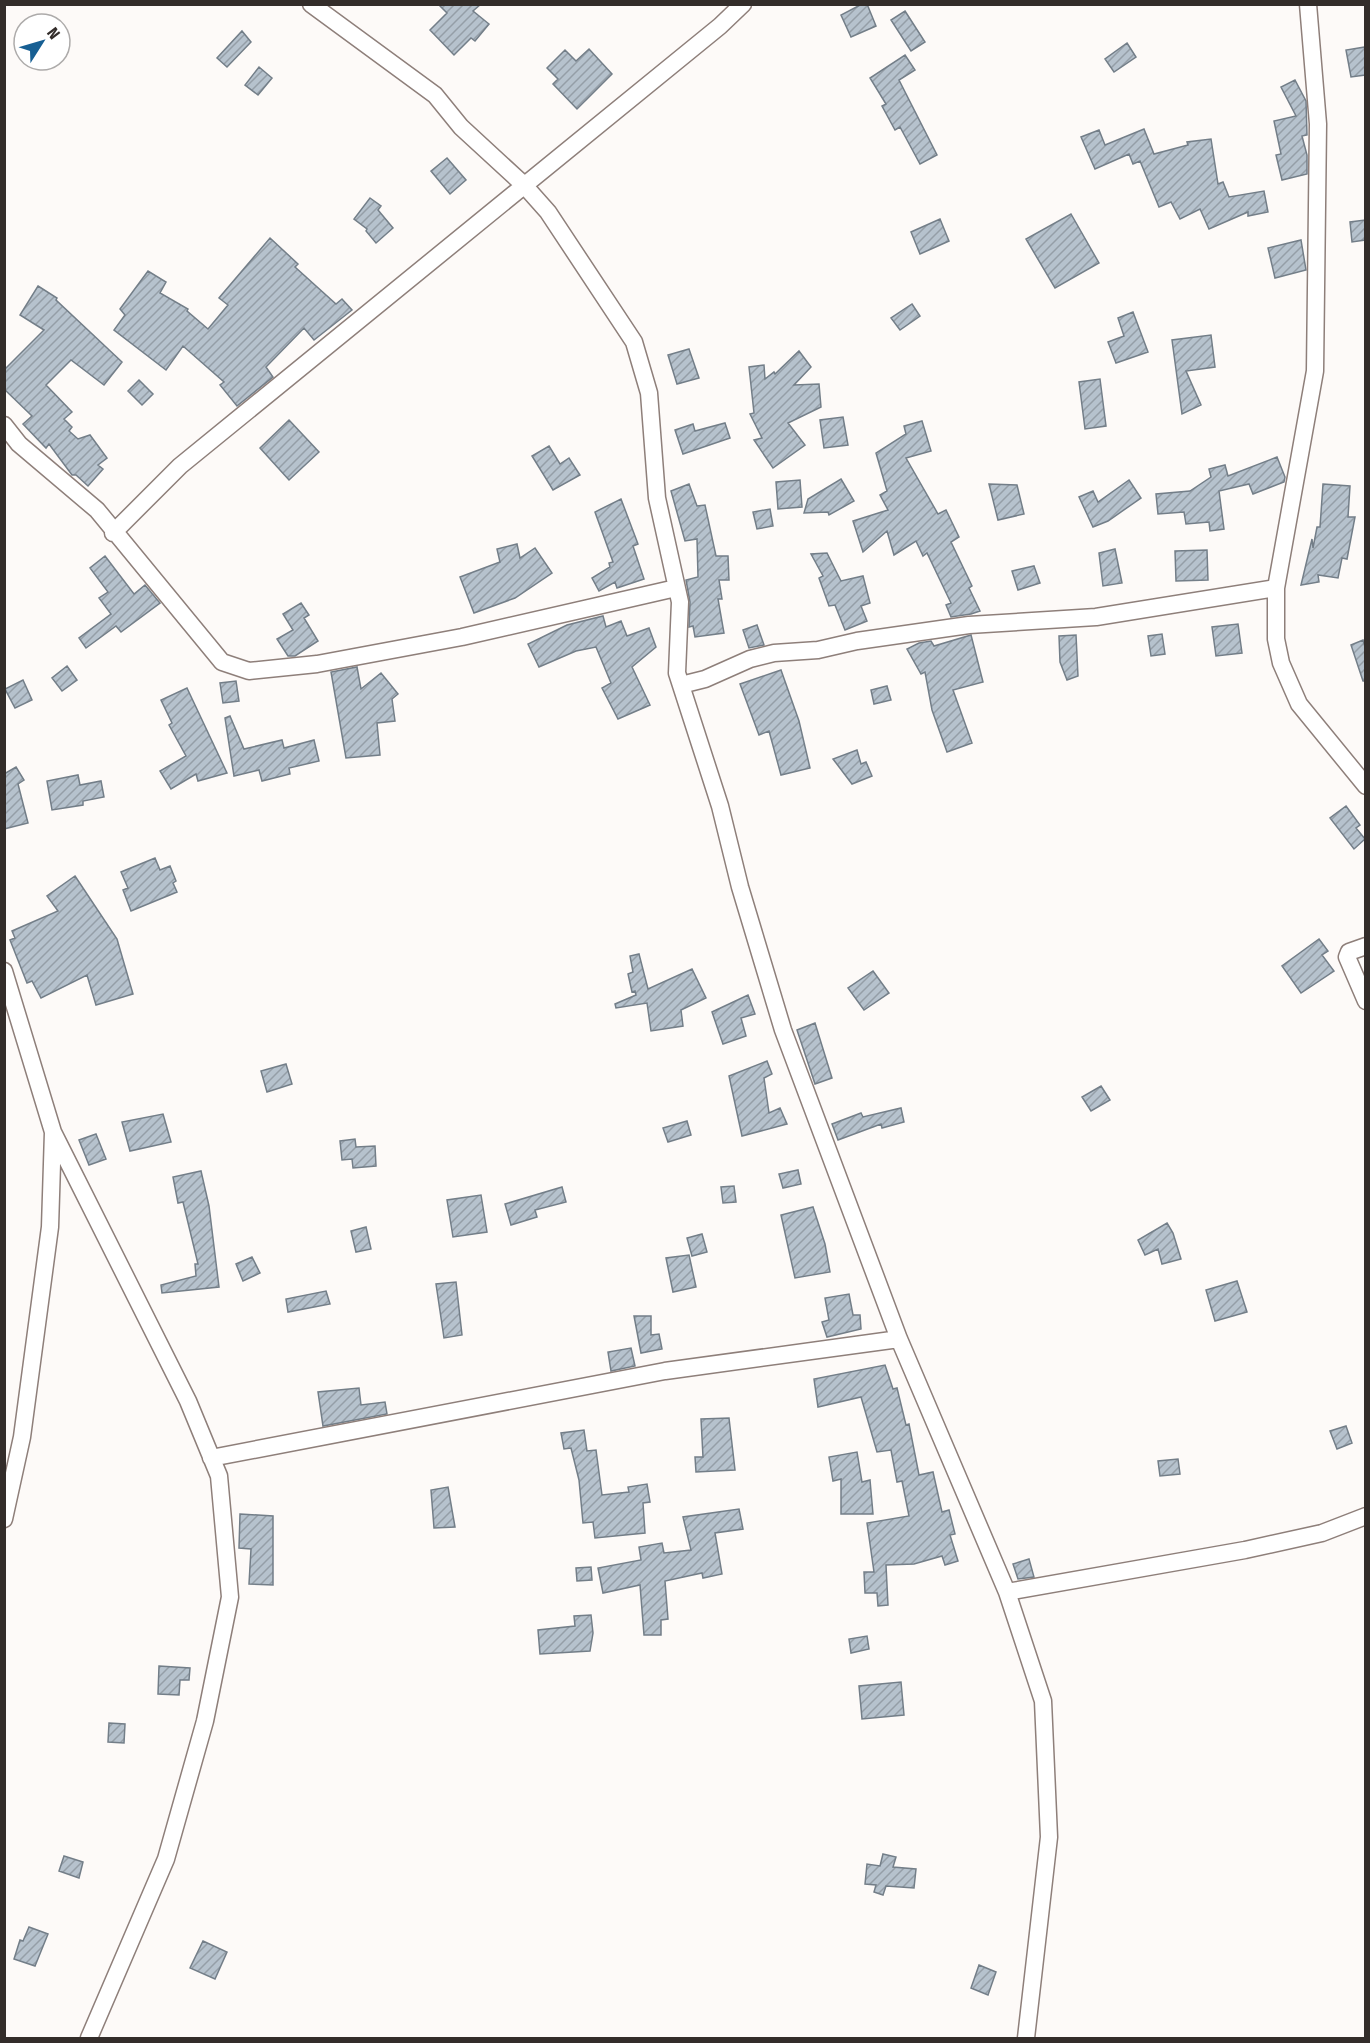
<svg xmlns="http://www.w3.org/2000/svg" width="1370" height="2043" viewBox="0 0 1370 2043" font-family="'Fira Sans Condensed',sans-serif">
	<style>
		.building { fill: url(#building-hatch); stroke: #737e88; stroke-width: 1.5 }
		.lines { fill: none; stroke-linecap: round; stroke-linejoin: round }
		.minor-casing { stroke: #8e7f7a; stroke-width: 19 }
		.minor { stroke: #fff; stroke-width: 16 }
	</style>
	<defs>
		<pattern id="building-hatch" width="6" height="6" patternUnits="userSpaceOnUse" patternTransform="scale(1.5)"><rect width="6" height="6" fill="#b6c2cd"/><path d="M-1 1l2-2M0 6l6-6M5 7l2-2" fill="none" stroke="#959ea7"/></pattern>
	</defs>
	<rect width="100%" height="100%" fill="#fdfaf8"/>
	<path class="building" d="M438 4H481L473 11 489 24 475 41 471 38 454 55 430 30 447 13Z
		M862 4H867L876 26 851 37 841 15Z
		M905 11 925 42 911 51 891 20Z
		M242 31 251 42 227 67 217 58Z
		M1127 43 1136 57 1114 72 1105 59Z
		M1365 47V75L1351 77 1346 50Z
		M589 49 612 74 577 109 553 84 558 79 547 68 565 50 576 61Z
		M905 55 915 70 899 80 937 155 920 164 900 127 895 130 882 106 886 104 870 78Z
		M259 67 272 78 258 95 245 85Z
		M1295 80 1306 101 1307 135 1302 136 1307 155V174L1282 180 1276 155 1281 154 1274 121 1296 116 1281 87Z
		M1144 129 1154 154 1188 145 1187 142 1211 139 1218 184 1223 182 1229 197 1264 191 1268 212 1248 216V212L1209 229 1200 209 1180 219 1171 202 1159 207 1140 161 1133 164 1129 154 1095 169 1081 137 1099 130 1105 145Z
		M447 158 466 180 450 194 431 171Z
		M370 198 381 206 378 210 393 228 376 243 366 231 367 229 354 219Z
		M1071 214 1099 263 1055 288 1026 239Z
		M940 219 949 241 920 254 911 232Z
		M1365 220V240L1352 242 1350 222Z
		M270 238 298 264 295 267 336 304 342 299 352 310 314 340 304 328 266 367 273 377 237 406 220 385 224 382 183 346 166 370 114 330 125 315 120 309 148 271 166 282 160 293 188 309 187 311 208 329 228 305 219 298Z
		M1301 240 1306 270 1275 278 1268 248Z
		M38 286 57 298 56 300 122 362 104 385 71 360 46 385 72 412 64 419 72 427 69 431 78 439 90 435 107 458 98 465 103 469 88 486 76 475H72L49 444 46 448 23 424 32 416 4 389V370L44 330 20 315Z
		M912 304 920 316 900 330 891 318Z
		M1133 312 1148 352 1116 363 1108 342 1124 336 1118 318Z
		M1211 335 1215 367 1186 371 1201 405 1182 414 1172 340Z
		M689 349 699 378 677 384 668 355Z
		M799 351 811 367 794 385 819 384 821 407 788 423 805 445 773 468 754 440 762 438 750 414 754 413 749 367 764 365 765 379 774 372 775 374Z
		M1100 379 1106 426 1085 429 1079 382Z
		M139 380 153 394 142 405 128 391Z
		M843 417 848 445 824 448 820 420Z
		M289 420 319 452 289 480 260 448Z
		M922 421 931 451 906 458 938 514 946 510 959 537 951 542 972 586 969 588 980 611 971 614 951 617 946 605 951 603 927 553 923 556 916 541 894 555 887 531 863 552 853 521 888 510 880 495 887 491 876 453 906 434 904 426Z
		M725 423 730 438 683 454 675 430 693 424 695 431Z
		M549 446 560 464 569 458 580 475 553 490 532 456Z
		M1277 457 1285 477 1284 482 1253 494 1249 484 1219 491 1224 529 1210 531 1209 522 1186 524 1184 512 1158 514 1156 494 1190 491 1211 477 1209 469 1225 465 1228 476Z
		M841 479 854 501 829 515 828 512 804 513 808 499Z
		M800 480 802 507 778 509 776 482Z
		M1129 480 1141 498 1108 521 1093 527 1079 497 1093 491 1098 502Z
		M689 484 697 506 705 505 716 556H728L729 580H719L722 599H718L724 633 695 637 693 626 689 627 690 602 686 580 698 577 697 539 685 541 671 491Z
		M989 484 1017 485 1024 514 998 520Z
		M1323 484 1350 486 1348 517H1355L1347 559 1342 558 1338 578 1318 575 1319 582 1301 585 1312 539 1313 548 1317 527H1320Z
		M621 499 638 544 633 546 644 579 617 588 615 582 599 591 592 578 610 567 609 563 613 562 595 512Z
		M770 509 773 526 757 529 753 512Z
		M517 544 520 558 535 548 552 573 515 598 474 613 460 577 500 562 497 549Z
		M1115 549 1122 583 1103 586 1099 553Z
		M1207 550 1208 580 1176 581 1175 551Z
		M827 553 841 581 863 576 870 603 861 606 867 621 845 630 835 605 829 606 819 578 823 576 811 554Z
		M105 556 134 594 145 585 160 603 121 632 116 626 86 648 79 638 111 614 99 598 108 592 90 568Z
		M1034 566 1040 583 1018 590 1012 571Z
		M301 603 309 615 304 618 318 641 295 656H288L277 639 293 630 283 614Z
		M603 616 606 627 621 621 627 636 649 628 656 647 632 667 650 705 618 719 602 688 611 683 596 647 576 651 539 667 528 644 567 625Z
		M1238 624 1242 653 1216 656 1212 627Z
		M757 625 764 645 749 648 743 630Z
		M1162 634 1165 654 1151 656 1148 636Z
		M971 635 983 682 953 690 972 743 947 752 932 710 925 672 921 674 907 649 919 643 931 641 934 646Z
		M1076 635 1078 676 1067 680 1060 662 1059 636Z
		M1363 640 1365 647V681H1363L1351 645Z
		M67 666 77 680 62 691 52 678Z
		M357 667 361 689 381 673 398 694 392 699 395 721 377 723 380 755 346 758 331 672Z
		M781 670 799 721 810 768 781 775 769 731 759 735 740 684Z
		M23 680 32 700 15 708 5 689Z
		M236 681 239 701 223 703 220 683Z
		M887 686 891 700 874 704 871 690Z
		M187 688 227 773 198 781 196 774 171 789 160 771 186 756 169 725 172 723 161 700Z
		M230 716 244 749 282 740 284 748 314 740 319 761 289 768 290 774 262 781 259 770 234 776 225 718Z
		M857 750 861 764 866 762 872 776 852 784 833 759Z
		M16 767 24 780 18 784 28 823 4 829V774Z
		M78 775 80 785 101 781 104 797 83 801V805L52 810 47 781Z
		M1346 806 1360 825 1356 828 1365 839 1354 849 1330 818Z
		M155 858 160 870 170 866 176 881 173 883 177 892 131 911 123 890 128 888 121 872Z
		M75 876 117 939 133 994 96 1005 87 975 41 998 32 981 27 983 10 940 15 938 12 931 58 911 47 896Z
		M1319 939 1328 951 1322 955 1334 971 1301 993 1282 966Z
		M639 954 648 989 692 969 706 998 681 1010 683 1026 651 1031 647 1003 616 1008 615 1004 636 995 635 991 632 992 628 974 633 972 630 956Z
		M873 971 889 993 864 1010 848 988Z
		M748 995 755 1014 741 1018 746 1036 723 1044 712 1012Z
		M815 1023 832 1078 815 1084 797 1030Z
		M767 1061 772 1074 764 1078 769 1113 780 1108 787 1124 742 1136 729 1076Z
		M286 1064 292 1084 267 1092 261 1071Z
		M1101 1086 1110 1100 1091 1111 1082 1097Z
		M901 1108 904 1122 882 1128 881 1124 838 1140 832 1124 861 1113 863 1117Z
		M163 1114 171 1142 130 1151 122 1122Z
		M687 1121 691 1135 668 1142 663 1128Z
		M96 1134 106 1159 89 1165 79 1140Z
		M355 1139 356 1147 375 1146 376 1166 353 1168 352 1159 342 1160 340 1141Z
		M798 1170 801 1184 783 1188 779 1174Z
		M201 1171 209 1206 219 1287 162 1293 161 1285 196 1276 195 1264H198L183 1202 178 1203 173 1177Z
		M734 1186 736 1202 723 1203 721 1187Z
		M562 1187 566 1202 535 1210 537 1217 511 1225 505 1204Z
		M481 1195 487 1232 453 1237 447 1200Z
		M813 1207 825 1244 830 1272 795 1278 781 1215Z
		M1167 1223 1173 1233 1181 1259 1162 1264 1158 1249 1145 1255 1138 1240Z
		M366 1227 371 1249 356 1252 351 1231Z
		M702 1234 707 1252 692 1256 687 1238Z
		M689 1255 696 1287 673 1292 666 1258Z
		M252 1257 260 1273 243 1281 236 1264Z
		M1237 1281 1247 1312 1215 1321 1206 1290Z
		M456 1282 462 1335 444 1338 436 1284Z
		M326 1291 330 1304 288 1312 286 1299Z
		M849 1294 853 1315H860L861 1329 827 1337 822 1322 829 1320 825 1298Z
		M634 1316H651V1335L659 1334 662 1349 641 1353Z
		M631 1348 635 1366 611 1371 608 1352Z
		M885 1365 893 1389 897 1388 906 1425 909 1424 919 1475 933 1472 942 1512 949 1510 955 1534 950 1535 958 1561 945 1565 942 1556 914 1564 886 1565 888 1605 878 1606 877 1593H865L864 1572H874L867 1523 909 1516 902 1481 897 1482 891 1450 877 1452 861 1397 818 1407 814 1379Z
		M359 1388 361 1405 385 1402 387 1414 323 1426 318 1392Z
		M729 1418 735 1470 696 1472 695 1457H703L701 1419Z
		M1346 1426 1352 1443 1337 1449 1330 1431Z
		M584 1430 587 1451 596 1450 602 1495 629 1492 628 1487 647 1484 650 1502 643 1503 645 1533 595 1538 593 1522 583 1523 579 1480 571 1448 564 1449 561 1433Z
		M857 1452 862 1482 870 1480 873 1514H841V1479L833 1481 829 1457Z
		M1178 1459 1180 1474 1160 1476 1158 1461Z
		M448 1487 455 1527 434 1528 431 1490Z
		M739 1509 743 1529 715 1533 722 1574 703 1578 702 1573 665 1581 668 1619 661 1620V1635H644L640 1585 603 1593 598 1568 641 1560 639 1547 662 1543 664 1553 691 1550 683 1517Z
		M240 1514 273 1516V1585L249 1584 251 1549 239 1548Z
		M1029 1559 1034 1577 1018 1579 1013 1564Z
		M591 1567 592 1580 577 1581 576 1568Z
		M591 1615 593 1633 590 1651 540 1654 538 1630 575 1626 574 1616Z
		M867 1636 869 1649 851 1653 849 1639Z
		M159 1666 190 1668 189 1680H180L179 1695 158 1694Z
		M901 1682 904 1715 862 1719 859 1686Z
		M109 1723 125 1724 124 1743 108 1742Z
		M883 1854 896 1857 893 1867 916 1869 914 1888 886 1886 883 1895 874 1892 876 1885 865 1884 867 1864 880 1866Z
		M64 1856 83 1862 79 1878 59 1871Z
		M29 1927 48 1934 35 1966 14 1959 20 1940 23 1941Z
		M203 1941 227 1952 215 1979 190 1968Z
		M979 1965 996 1972 988 1995 971 1988Z"/>
	<g class="lines">
		<g class="minor-casing">
			<path id="minor" d="M311 4 435 95 461 127 524 185 548 212 634 342 649 393 657 498 680 602 677 673 720 806 740 887 783 1030 899 1339 1007 1592 1043 1701 1049 1837 1026 2038
				M1308 4 1318 124 1315 371 1276 588V639L1281 663 1299 704 1366 786
				M4 425 19 444 97 510 222 662 249 671 317 664 462 637 676 588
				M113 533 180 466 720 26 743 4
				M681 685 705 679 750 659 774 653 818 650 857 641 969 625 1096 617 1276 588
				M1366 946 1349 952 1347 957 1366 1001
				M4 971 53 1132 50 1227 22 1437 4 1519
				M53 1132 188 1401 219 1476 230 1597 205 1721 166 1859 89 2038
				M211 1458 665 1371 899 1339
				M1007 1592 1245 1550 1322 1533 1366 1516"/>
		</g>
		<use href="#minor" class="minor"/>
	</g>
	<rect width="1370" height="2043" fill="none" stroke="#332d2a" stroke-width="12"/>
	<g transform="translate(42 42) rotate(53)"><circle r="28" fill="#ffffff" stroke="#adabaa" stroke-width="1.5"/>
	<path d="M0-4.5L10 22L0 15L-10 22Z" fill="#175f93"/>
	<text y="-9" font-size="16" font-weight="bold" text-anchor="middle" fill="#332d2a">N</text>
	</g>
</svg>
